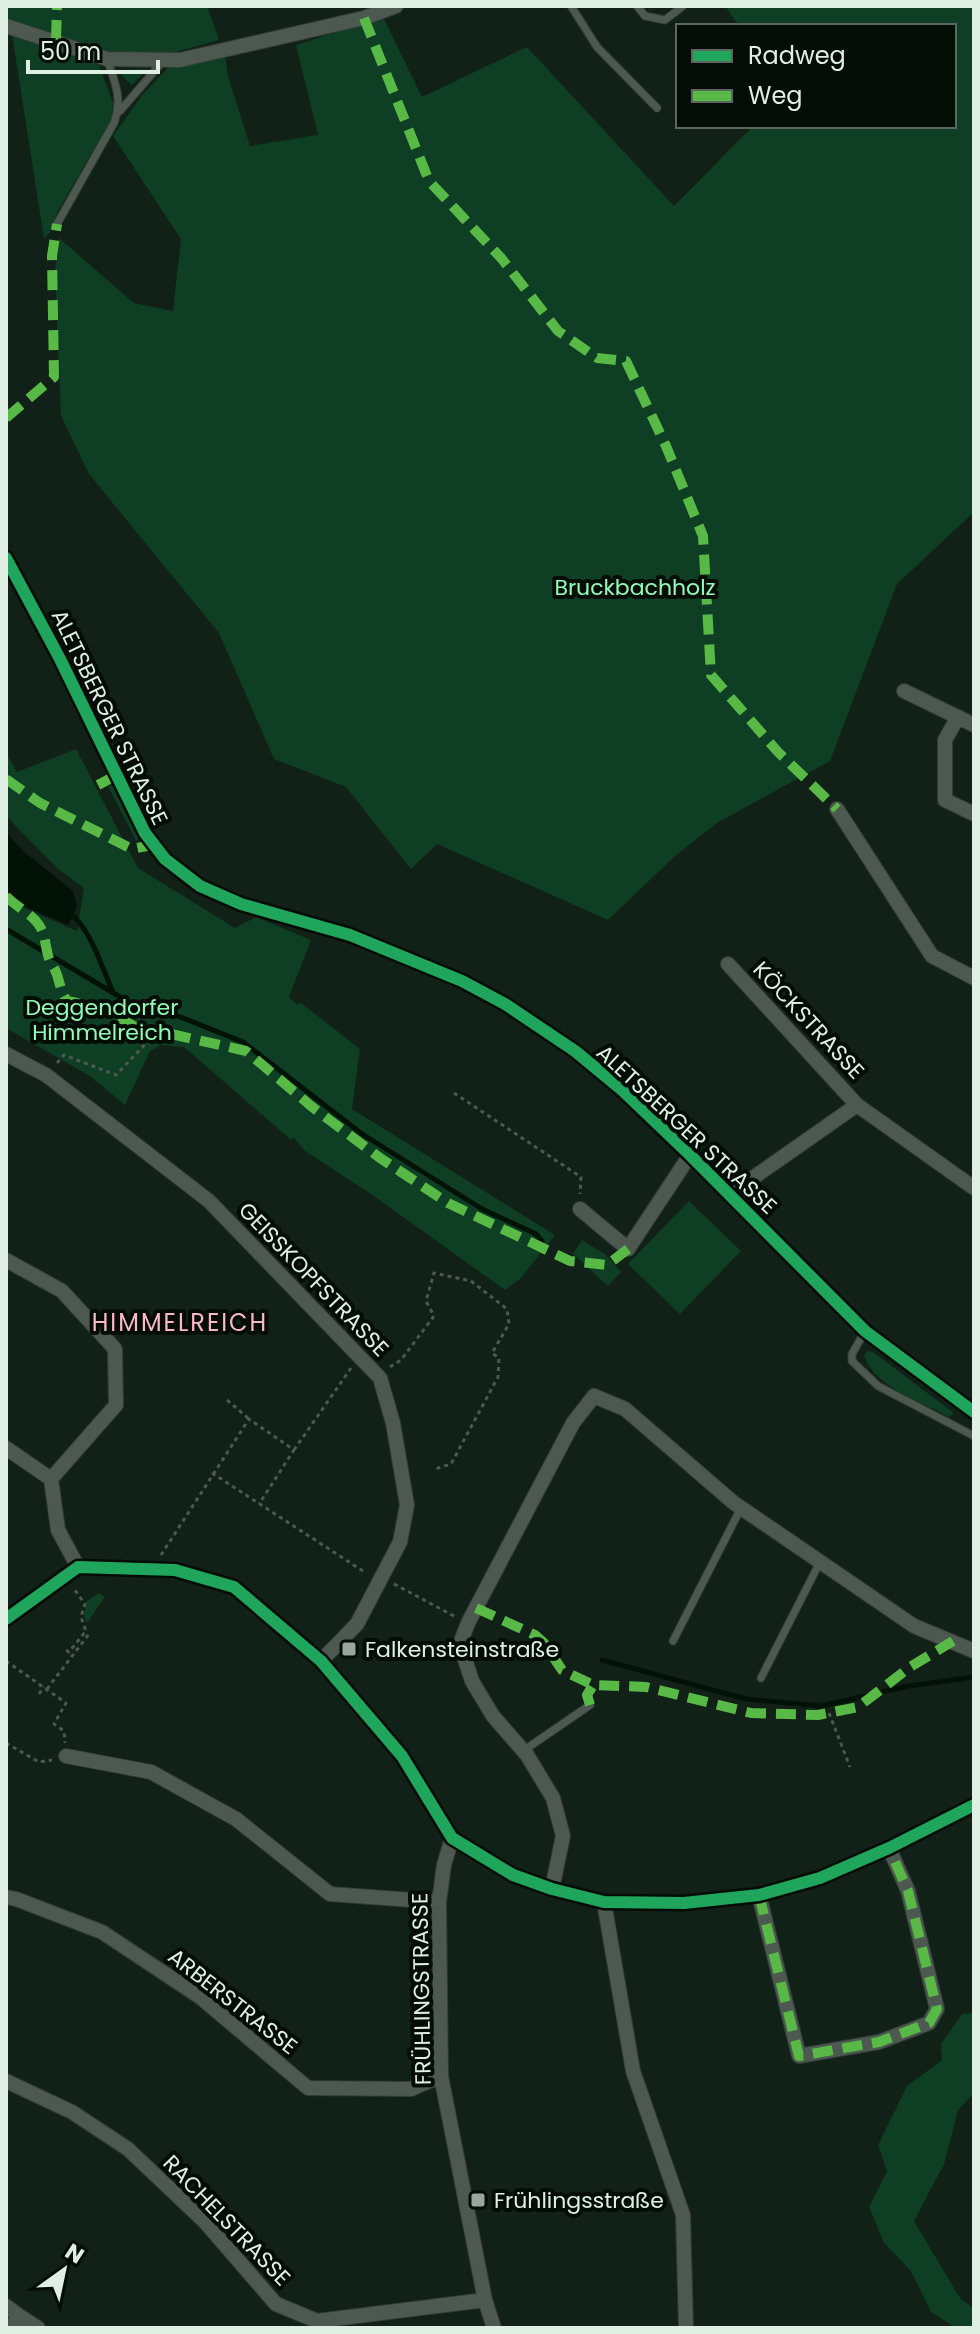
<svg xmlns="http://www.w3.org/2000/svg" width="980" height="2334" viewBox="0 0 980 2334" font-family="Poppins,sans-serif">
	<style>
		.green { fill: #0e3e23 }
		.water { fill: #021206 }
		.lines { fill: none; stroke-linecap: round; stroke-linejoin: round }
		.stream { stroke: #021206; stroke-width: 5 }
		.service-casing { stroke: #303c35; stroke-width: 9 }
		.minor-casing { stroke: #303c35; stroke-width: 16 }
		.path { stroke: #4d5851; stroke-width: 3; stroke-dasharray: 4 4; stroke-linecap: butt }
		.service { stroke: #4d5851; stroke-width: 7 }
		.minor { stroke: #4d5851; stroke-width: 14 }
		.quiet { stroke: #58b947; stroke-width: 10; stroke-dasharray: 20 10; stroke-linecap: butt }
		.cycleway-casing { stroke: #030d06; stroke-width: 17 }
		.cycleway { stroke: #20a55d; stroke-width: 12 }
		.poi-dot { fill: #97a79c; stroke: #030d06; stroke-width: 3 }
		.labels { text-anchor: middle; stroke-width: 8; stroke-linejoin: round; paint-order: stroke }
		.park-label { font-size: 22px; fill: #91fab6; stroke: #030d06 }
		.street-label { font-size: 22px; fill: #dfefe4; stroke: #030d06 }
		.poi-label { font-size: 22px; fill: #dfefe4; stroke: #030d06; text-anchor: start }
		.neighbourhood-label { font-size: 24px; letter-spacing: 2px; fill: #fab7c6; stroke: #030d06 }
	</style>
	<rect width="100%" height="100%" fill="#112117"/>
	<path class="green" d="M6 6H207L219 40 165 55 118 58 6 22Z
		M725 6H974V512L897 584 830 761 717 823 675 856 608 920 437 844 411 869 346 787 274 759 219 633 89 474 61 416 55 271 59 238 134 303 173 311 181 239 113 136 143 94 170 66 225 56 228 76 250 146 318 135 296 45 383 17 422 97 527 47 674 206 753 126H954V26H739Z
		M12 34 99 65 113 103 112 118 58 211 50 232 44 239Z
		M148 69 132 85 116 70Z
		M76 749 138 868 235 928 256 917 311 940 289 997 297 1005 301 1003 360 1049 352 1109 555 1235 520 1279 505 1290 371 1194 305 1151 294 1138 290 1139 184 1047 161 1045 150 1051 125 1105 90 1076 6 1028V900L77 931 84 888 58 869 6 816V752L17 772Z
		M114 784 138 833V840L136 841 108 786Z
		M689 1201 741 1251 680 1314 628 1264Z
		M582 1240 606 1255 621 1272 608 1286 573 1254Z
		M867 1351 873 1352 954 1413 949 1417C920 1400 877 1389 864 1356Z
		M99 1593 105 1597 87 1623 84 1616 87 1601Z
		M974 2013V2093L958 2110 944 2164 914 2221 960 2298 974 2309V2328H956L931 2312 911 2271 884 2243 869 2207 887 2171 878 2145 907 2086 942 2060 941 2044 962 2014Z"/>
	<path class="water" d="M6 832 23 851 73 891 77 907 68 925 19 904 6 888Z"/>
	<g class="lines">
		<path class="stream" d="M69 912C91 930 101 965 112 990
			M6 929 147 1013 168 1012 243 1042 362 1134 482 1209 536 1234 542 1241
			M602 1660 746 1699 821 1706 909 1686 974 1677"/>
		<g class="service-casing">
			<path id="service" d="M571 6 597 47 657 108
				M637 6 645 16 665 20 683 6
				M120 111 163 61
				M57 224 114 123C123 99 115 82 107 59
				M865 1331 852 1354V1361L878 1386 974 1436
				M673 1641 741 1508
				M761 1678 820 1562
				M523 1751 590 1705"/>
		</g>
		<g class="minor-casing">
			<path id="minor" d="M6 26 107 59 180 60 364 18 396 6
				M6 558 60 659 145 833 165 859 200 886 241 904 350 935 462 981 505 1004 575 1051 621 1089 690 1155 865 1331 974 1412
				M904 691 974 725
				M958 717 945 740V800L974 814
				M837 809 932 956 974 978
				M728 964 857 1105 974 1188
				M6 1054 46 1075 209 1201 380 1378 393 1423 407 1505 400 1542 357 1624 321 1661
				M730 1194 857 1105
				M580 1209 628 1249 690 1155
				M6 1260 62 1291 115 1349 116 1405 51 1479
				M6 1448 51 1479 58 1530 78 1567
				M6 1619 78 1567 175 1570 234 1587 321 1661 402 1756 452 1838 513 1875 552 1889 604 1902 684 1903 759 1895 820 1878 889 1848 974 1805
				M66 1756 151 1772 236 1819 330 1894 439 1902
				M452 1838 444 1865 439 1902 441 2076 485 2300 494 2328
				M552 1889 563 1836 553 1798 527 1755 493 1716 472 1681 460 1644 468 1623 573 1423 594 1396 625 1409 734 1503 914 1626 974 1651
				M759 1895 799 2056 879 2042 929 2023 937 2009 908 1891 889 1848
				M6 1897 16 1899 102 1932 200 1997 308 2088 411 2089 441 2076
				M604 1902 633 2071 683 2215 686 2328
				M6 2081 72 2112 128 2149 205 2222 276 2304 317 2321 485 2300
				M6 2306 18 2315 12 2328
				M18 2315 38 2328"/>
		</g>
		<path class="path" d="M57 1063 64 1055 116 1075 150 1039
			M454 1093 581 1177 580 1194
			M390 1367 401 1360 434 1316 426 1301 434 1273 471 1281 507 1309 509 1324 492 1353 499 1358 498 1377 451 1464 435 1469
			M227 1400 249 1419
			M294 1450 351 1368
			M212 1473 366 1573
			M161 1555 249 1419 294 1450 259 1504
			M394 1584 454 1616
			M66 1650 69 1652 86 1631 81 1617 85 1604 74 1589
			M6 1661 66 1703 54 1724 64 1731 65 1743
			M47 1689 89 1634 87 1632
			M39 1694 44 1687
			M829 1713 850 1767
			M6 1743 39 1762 52 1760"/>
		<use href="#service" class="service"/>
		<use href="#minor" class="minor"/>
		<path class="quiet" d="M364 18 429 181 502 259 558 331 597 358 626 361 666 446 703 536 711 675 778 752 837 809
			M56 40 57 6
			M6 418 54 377 52 256 57 224
			M6 779 40 803 132 849 152 845
			M98 785 117 775
			M6 896C16 907 30 912 39 925 45 934 45 944 48 955 49 961 53 966 56 972 60 982 60 991 67 1001 102 1008 122 1015 150 1039L157 1035 171 1034 246 1051 311 1106 380 1158 448 1203 570 1261 607 1265 628 1249
			M476 1608 535 1635 544 1643 562 1670 593 1685 646 1687 751 1713 818 1715 858 1707 910 1667 953 1641
			M590 1705 587 1695 593 1685
			M759 1895 799 2056 879 2042 929 2023 937 2009 908 1891 889 1848"/>
		<g class="cycleway-casing">
			<path id="cycleway" d="M6 558 60 659 145 833 165 859 200 886 241 904 350 935 462 981 505 1004 575 1051 621 1089 690 1155 865 1331 974 1412
				M6 1619 78 1567 175 1570 234 1587 321 1661 402 1756 452 1838 513 1875 552 1889 604 1902 684 1903 759 1895 820 1878 889 1848 974 1805"/>
		</g>
		<use href="#cycleway" class="cycleway"/>
	</g>
	<g class="poi-dot">
		<rect x="341" y="1641" width="16" height="16" rx="4"/>
		<rect x="470" y="2192" width="16" height="16" rx="4"/>
	</g>
	<g class="labels">
		<g class="park-label">
			<text x="635" y="595">Bruckbachholz</text>
			<text x="102" y="1015">Deggendorfer<tspan x="102" dy="25">Himmelreich</tspan></text>
		</g>
		<g class="street-label">
			<text transform="translate(110 717) rotate(64)" y="8">ALETSBERGER STRASSE</text>
			<text transform="translate(809 1020) rotate(47)" y="8">KÖCKSTRASSE</text>
			<text transform="translate(687 1129) rotate(43)" y="8">ALETSBERGER STRASSE</text>
			<text transform="translate(314 1279) rotate(46)" y="8">GEISSKOPFSTRASSE</text>
			<text transform="translate(421 1989) rotate(-91)" y="8">FRÜHLINGSTRASSE</text>
			<text transform="translate(233 2001) rotate(38)" y="8">ARBERSTRASSE</text>
			<text transform="translate(227 2220) rotate(46)" y="8">RACHELSTRASSE</text>
		</g>
		<g class="poi-label">
			<text x="365" y="1657">Falkensteinstraße</text>
			<text x="494" y="2208">Frühlingsstraße</text>
		</g>
		<g class="neighbourhood-label">
			<text x="180" y="1331">HIMMELREICH</text>
		</g>
	</g>
	<rect width="980" height="2334" fill="none" stroke="#dfefe4" stroke-width="16"/>
	<rect x="676" y="24" width="280" height="104" fill="#030d06" stroke="#5b675f" stroke-width="2"/>
	<rect x="692" y="50" width="40" height="12" fill="#20a55d" stroke="#5b675f" stroke-width="2"/>
	<text x="748" y="64" font-size="24" fill="#dfefe4">Radweg</text>
	<rect x="692" y="90" width="40" height="12" fill="#58b947" stroke="#5b675f" stroke-width="2"/>
	<text x="748" y="104" font-size="24" fill="#dfefe4">Weg</text>
	<g transform="translate(64 2270) rotate(33)" stroke="#030d06" stroke-width="6" paint-order="stroke">
	<path d="M0-6L14 30L0 20L-14 30Z" fill="#dfefe4"/>
	<text y="-12" font-size="22" font-weight="bold" text-anchor="middle" fill="#dfefe4">N</text>
	</g>
	<path d="M28 60v12h130v-12" fill="none" stroke="#dfefe4" stroke-width="4"/>
	<text x="40" y="60" font-size="24" fill="#dfefe4" stroke="#030d06" stroke-width="6" paint-order="stroke">50 m</text>
</svg>
